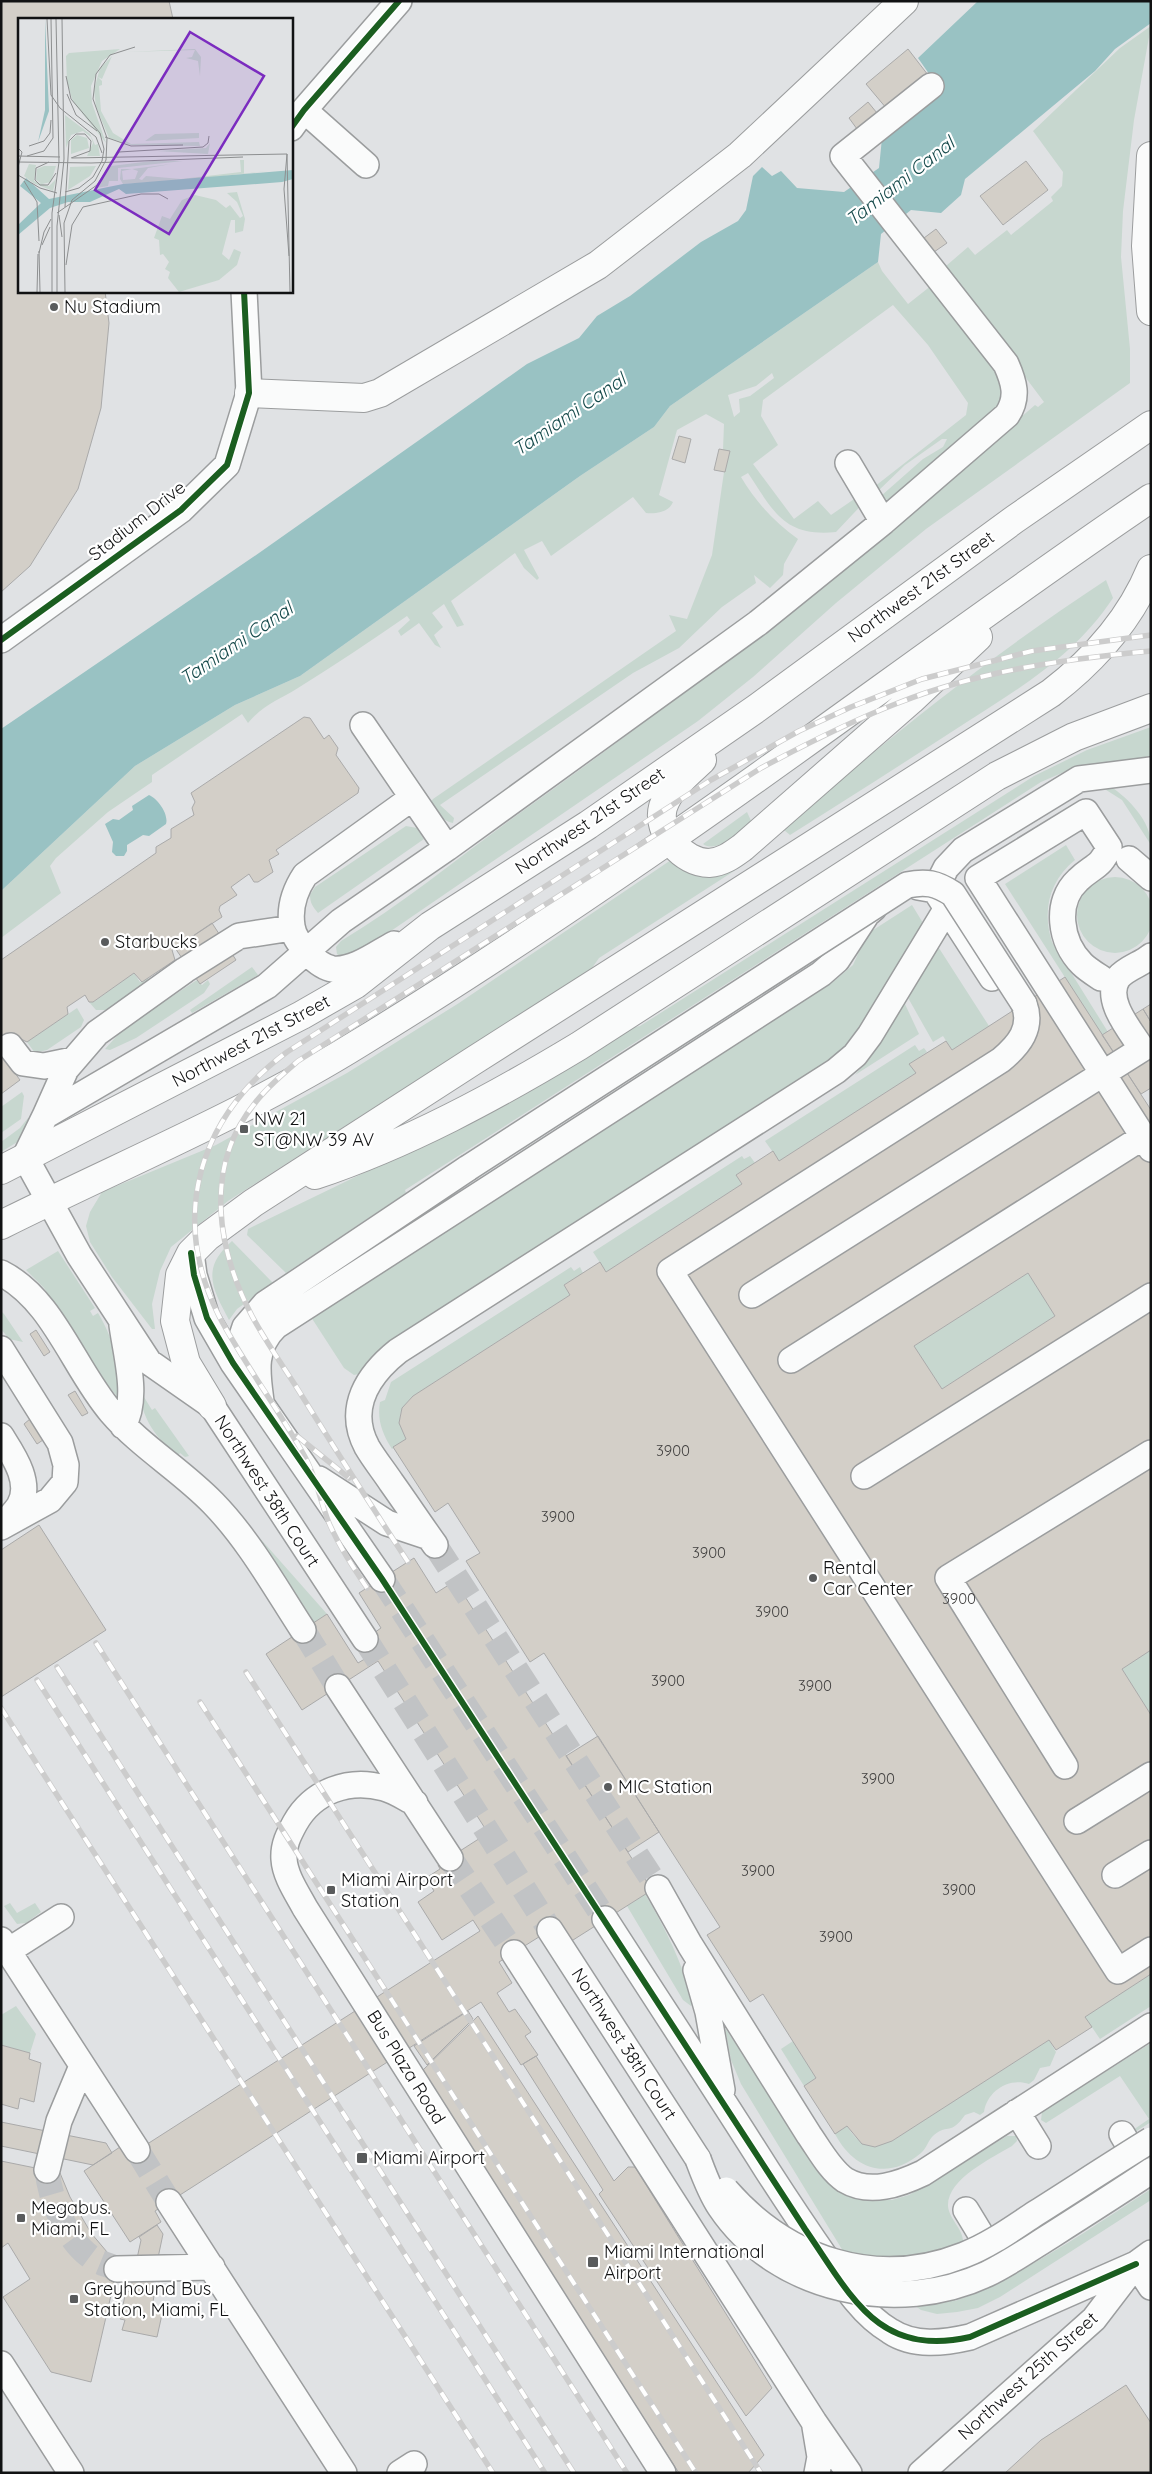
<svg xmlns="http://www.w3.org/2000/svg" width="1152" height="2474" viewBox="0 0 1152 2474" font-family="Quicksand,sans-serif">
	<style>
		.green { fill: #c7d7cf; fill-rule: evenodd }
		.water { fill: #99c2c3 }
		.building { fill: #d3cfc8; stroke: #aaa; fill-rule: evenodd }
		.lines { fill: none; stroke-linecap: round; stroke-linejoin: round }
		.minor-tunnel { stroke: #c1c3c5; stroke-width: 25; stroke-dasharray: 25 12; stroke-linecap: butt }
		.minor-casing { stroke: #9b9d9e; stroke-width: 28 }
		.major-casing { stroke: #9b9d9e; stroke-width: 30 }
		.highway-casing { stroke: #9b9d9e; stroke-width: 30 }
		.minor { stroke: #fafbfb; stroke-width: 25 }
		.major { stroke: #fafbfb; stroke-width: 28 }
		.highway { stroke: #fafbfb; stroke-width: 28 }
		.rail-casing { stroke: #ccc; stroke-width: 5.5 }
		.rail { stroke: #fff; stroke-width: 4; stroke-dasharray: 11; stroke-linecap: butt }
		.minor-bridge-casing { stroke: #9b9d9e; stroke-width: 28; stroke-linecap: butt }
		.minor-bridge { stroke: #fafbfb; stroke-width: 25 }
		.cycleway-casing { stroke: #fff; stroke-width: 9 }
		.cycleway { stroke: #1b5e20; stroke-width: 6 }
		.poi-dot { fill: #595b5c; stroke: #fff; stroke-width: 2 }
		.labels { text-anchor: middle; stroke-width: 4.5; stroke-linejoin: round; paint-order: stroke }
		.number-label { font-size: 15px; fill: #424140 }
		.poi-label { font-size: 18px; fill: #111213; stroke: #fff; text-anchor: start }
		.street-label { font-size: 18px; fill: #111213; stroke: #fff }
		.water-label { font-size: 19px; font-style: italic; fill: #15494a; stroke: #fff }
		.inset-road { fill: none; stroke: #8d8f90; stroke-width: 1 }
		.view { fill: #7b2cbf; fill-opacity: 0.15; stroke: #7b2cbf; stroke-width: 2.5 }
		.inset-edge { fill: none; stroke: #111213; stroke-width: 2.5 }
	</style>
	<rect width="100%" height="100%" fill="#e0e2e4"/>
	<path class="green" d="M1151 26 1134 120 1123 211 1121 257 1130 349V383L926 529 836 603 753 677 698 721 388 933 349 956 341 957 337 954 336 947 341 941C406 902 465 852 527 808 703 682 872 546 1035 405L1038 407 1044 402 946 272V266L968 247 975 255 1007 230 1011 235 1053 201 1051 197 1062 186 1063 172 1033 131 1120 48Z
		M878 262 882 271 908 304 932 285 996 361 1005 393 992 413 908 492 887 500 881 496 923 459 943 447 947 439H942L905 465 876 493 874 487 966 415 968 403 928 345 893 305 763 400 761 416 778 445 753 464 794 519 818 501 831 515 860 495 870 496 836 532C784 537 774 512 748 473L741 477C755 501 775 523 798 539L784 564 783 575 770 588 754 575 756 583 722 607 679 648 633 673 440 805 454 818 453 823C442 821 436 812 430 803L433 799 676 631 669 615 687 619 712 555 724 472 730 452 723 450 724 424 706 414 677 430 659 495 673 502C669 512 657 514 646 513L633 497 551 556 542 541 524 550 539 578 537 580 524 568 515 553 451 601 464 625 457 627 444 604 432 613 443 627 434 635 441 648 435 645 419 623 401 636 398 631 410 620 407 616C371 641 335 665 298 688 279 700 264 704 248 723L242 714 152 775V782L108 812 56 858 50 866 61 893 1 938V891L135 766 235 705 300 676 580 476 654 427 670 406ZM772 373 774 378 750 396 739 399 740 412 734 417 728 395 756 386Z
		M1106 580 1113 598C1072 660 1014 691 953 731 899 766 844 801 790 835L784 830C885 739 992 655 1106 580Z
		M1151 727V756L1071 769 1041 782 405 1190 406 1193 286 1273 247 1235 248 1229 382 1164 631 1028 640 1026 1034 776 1087 750Z
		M1110 786C1129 799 1151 821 1151 845L1122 800 1103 788Z
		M747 812 752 823C741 832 717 854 703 844Z
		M406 826 417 828 424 839 318 913C313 907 310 903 310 895L315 887Z
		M1066 845 1075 860C1049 881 1042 911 1052 942L1108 1032 1102 1035 1005 884Z
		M671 860 734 869 745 864 599 958 592 968 228 1201 171 1247 160 1271 152 1304 155 1329H152L112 1277 90 1242 86 1226 90 1212 102 1192 216 1145 347 1073 459 1003Z
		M1077 915a38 38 0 1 1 76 0a38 38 0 1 1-76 0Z
		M912 905 923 923 854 1038 844 1051 380 1351 359 1374 354 1375 344 1368 311 1317 833 982 853 965 867 934Z
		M937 945 989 1026 952 1050 943 1036 933 1042 907 996Z
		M252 967 258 975 192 1013 190 1010Z
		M134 973 140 982 148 978 150 981 107 1010H96L89 1002 95 1001Z
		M197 980 202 985 208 980 210 984 204 993 136 1038 110 1050 105 1049 124 1028Z
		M904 1002 919 1034 855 1075 870 1058Z
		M77 1008 84 1020 81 1027 47 1050 35 1053 27 1042Z
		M915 1045 919 1051 924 1048 927 1052 910 1064 916 1073 779 1161 765 1141Z
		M22 1092 24 1096 21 1119 1 1133V1107Z
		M28 1118 34 1121 19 1141 1 1152V1142L20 1128Z
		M742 1156 744 1159 750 1156 755 1163 736 1175 742 1184 606 1272 593 1252Z
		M232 1241 273 1283 237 1309 229 1320C213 1289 200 1269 232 1241Z
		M58 1251 95 1308 90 1311 93 1316 98 1313C117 1345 117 1363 119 1399L103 1379 44 1288 26 1270Z
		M571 1267 574 1271 580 1267 583 1273 564 1285 570 1295 413 1396C397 1412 397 1418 406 1439L392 1449C382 1433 377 1420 380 1402L385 1400 391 1382Z
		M1028 1273 1055 1316 942 1389 914 1346Z
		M1 1311 4 1314 23 1342 9 1339 1 1329Z
		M139 1389 152 1410 155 1408 189 1456 185 1457 180 1453 178 1456C156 1439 141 1417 139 1389Z
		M250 1527 327 1614 312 1624Z
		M1151 1650V1715L1122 1669Z
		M645 1894C666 1929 682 1963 693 2002L691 2006 683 2000 627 1906Z
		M10 1903 17 1913 35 1903 41 1912 26 1923 17 1924 4 1906Z
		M1151 1974V2006L1100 2039 1085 2017Z
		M16 2006 36 2034 30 2053 1 2045V2015Z
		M725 2028 781 2110 869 2199 892 2200 909 2195 1007 2136H1016L1017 2141 1012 2146C992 2158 947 2179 948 2206 949 2219 963 2229 963 2241 962 2261 956 2281 955 2301 1025 2274 1088 2230 1151 2189V2200L1000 2297 978 2308 957 2312 937 2314 921 2310 848 2258 843 2251 741 2084 731 2060Z
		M1049 2040 1056 2052 1050 2066 1040 2068 1034 2080 1029 2084C1009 2077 987 2091 984 2112L980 2115 974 2112 965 2115C950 2136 949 2123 934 2135 928 2140 927 2148 921 2153 888 2181 854 2170 835 2134L847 2126C860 2147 870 2148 892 2141Z
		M793 2041 816 2078 804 2086 781 2049Z
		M1151 2043V2122L1135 2132 1133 2130 1149 2119 1120 2076 1046 2123 1041 2120 1042 2112Z"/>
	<path class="water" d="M978 1H1151V23L1115 49 1095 71 965 179 961 195 941 213 911 210 881 234 878 262 670 406 654 427 580 476 300 676 235 705 135 766 1 891V729L259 553 527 364 579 338 597 316 630 296 701 242 738 221 746 210 753 176 762 167 772 176 781 171 797 188 844 192 879 168 882 138 941 91 918 58Z
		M149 795C158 799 169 814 166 824L149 836 143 835 127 845V851L124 856H116L112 852 113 842 105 824 113 819 119 820 133 810 132 806Z"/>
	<path class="building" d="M1 1H169L173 19H19V291H105L109 323 101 408 78 489 30 566 1 592Z
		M908 49 928 75 887 109 866 84Z
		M868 102 877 113 857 129 849 118Z
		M1026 161 1048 190 1003 225 980 196Z
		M936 229 947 243 934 252 924 238Z
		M679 436 691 439 685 463 672 459Z
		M719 449 730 451 725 472 714 470Z
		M304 717 310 718 324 739 329 735 338 748 336 755 359 788 358 793 276 850 279 854 269 860 273 872 258 882H254L249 874 231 887 237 895 220 906 219 910 222 917 172 950 175 960 142 982 134 973 93 1002H89L85 995 67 1007 68 1014 27 1042 21 1039 1 1052V960L156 853V847L171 838V829L194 815 192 808 195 802 191 793Z
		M212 923 236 960 200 984 175 948Z
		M1065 977 1151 1110V1650L1122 1669 1151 1715V1974L1085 2017 1092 2027 1056 2050 1049 2040 892 2141 875 2147 862 2144 847 2126 835 2134 804 2086 816 2078 763 1994 750 2002 707 1935 720 1927 544 1653 530 1662 466 1561 480 1553 448 1503 435 1512 393 1447 406 1439 399 1423 402 1408 413 1396 570 1295 564 1285 600 1262 606 1272 742 1184 736 1175 773 1151 779 1161 916 1073 909 1064 946 1041 952 1050ZM1028 1273 1055 1316 942 1389 914 1346Z
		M1151 1004V1022L1143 1009Z
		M1143 1009 1151 1022V1088L1141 1094 1102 1035Z
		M1 1054 20 1080 1 1094Z
		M36 1330 50 1352 44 1356 30 1334Z
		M75 1391 88 1413 82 1416 68 1395Z
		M30 1419 43 1440 37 1444 24 1424Z
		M39 1525 106 1630 1 1697V1550Z
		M414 1558 436 1593 455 1581 652 1890 562 1947 550 1930 499 1962 512 1983 497 1993 509 2012 515 2009 531 2032 525 2036 538 2055 521 2065 481 2002 155 2211 161 2222 130 2242 84 2171 120 2147 127 2157 480 1931 473 1920 442 1940 418 1902 434 1891 426 1878 440 1869 438 1865 488 1833 378 1661 302 1710 266 1654 327 1614 358 1663 373 1654 364 1640 381 1628 359 1593Z
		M598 1736 659 1832 628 1852 566 1756Z
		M468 2011 473 2019 427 2065 414 2046Z
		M478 2016 764 2455 748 2473H679L421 2072Z
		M1 2045 30 2053 29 2059 41 2063 34 2102 20 2098 18 2109 1 2104Z
		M536 2056 614 2181 628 2167H635L772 2388 746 2416 599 2194 603 2190 523 2064Z
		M1 2122 106 2143 112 2153 93 2165 1 2146Z
		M1 2161 60 2173 70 2197 91 2233 118 2265 91 2382 51 2372 3 2297 30 2279 8 2243 1 2248Z
		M157 2225 163 2234 150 2296 130 2291 141 2240 139 2237Z
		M126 2291 154 2296 152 2307 163 2310 157 2337 122 2330 125 2320 120 2319Z
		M1126 2385 1151 2423V2473H1005L1041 2440Z"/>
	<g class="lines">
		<path class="minor-tunnel" d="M435 1545 658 1888
			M382 1579 605 1919
			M303 1630 338 1687
			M365 1639 550 1930
			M450 1858 514 1953
			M137 2150 169 2202
			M47 2170C50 2200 66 2240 92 2258 99 2263 109 2265 117 2269"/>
		<g class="minor-casing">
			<path id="minor" d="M304 110 366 165
				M291 128 304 110 399 1
				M848 463 883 522
				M1 640 181 510 227 465 249 393 244 291
				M363 725 447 848
				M1129 859 1151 878
				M918 887 935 890 992 978
				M935 890 946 868 963 850 1079 779 1151 770
				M394 944C377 953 354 971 333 969 318 967 294 942 292 926 289 907 295 890 305 875L412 798
				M1101 978C1095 974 1087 969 1082 964 1060 942 1054 902 1078 880 1092 866 1101 868 1109 847L1086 812 978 878 1151 1149
				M1024 1004C1033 1028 1019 1045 1001 1060L670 1271 1118 1971 1151 1950
				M10 1046 23 1063 44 1066 73 1060
				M45 1116 66 1069 97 1033 185 970 239 936 292 928
				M191 1253 194 1275 207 1318 233 1363 382 1579
				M1 1273C53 1299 74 1369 111 1412 141 1447 181 1470 213 1503 249 1540 275 1587 303 1630
				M752 1295 1142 1049C1131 1031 1103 1000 1118 978 1126 968 1142 964 1151 956
				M122 1325C126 1355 139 1399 123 1426
				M1 1349 60 1443 66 1465 65 1482 50 1500 1 1527
				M791 1360 1143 1137
				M233 1363 245 1327 265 1304 468 1168
				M261 1401C257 1372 253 1348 276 1326L821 974 837 960 867 914 874 908
				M1 1436C13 1455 33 1483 19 1506 15 1512 9 1518 4 1524
				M864 1476 1151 1296
				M319 1479 387 1523 429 1537
				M435 1545C420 1524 406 1503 391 1482 383 1470 374 1459 367 1447 346 1408 368 1375 398 1351L836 1071 855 1055 870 1035 947 908
				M365 1639 212 1406 149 1362 79 1255 25 1157 45 1116 267 986 341 921 447 848 758 623 883 522 1007 415C1019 397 1014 382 1006 364L843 156 931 86
				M338 1687 450 1858
				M1065 1766 948 1578 1151 1453
				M415 1803C405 1798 395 1791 384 1788 349 1778 313 1791 295 1823 289 1834 283 1845 284 1859 285 1876 297 1893 305 1908L663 2473
				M1077 1821 1151 1775
				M1115 1875 1151 1853
				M658 1888 690 1945 809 2135C819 2149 830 2170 845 2180 870 2195 900 2184 923 2173L1151 2026
				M605 1919C659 2003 714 2086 767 2170 787 2201 807 2231 828 2261 845 2287 863 2315 890 2331 914 2347 944 2343 970 2337L1136 2264
				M550 1930 698 2159
				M1 1940 137 2150
				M8 1951 61 1917
				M514 1953 814 2422 849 2473
				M696 1970 708 2012 722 2090
				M1017 2112 1038 2146
				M1122 2134 1125 2139
				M47 2170 59 2121 82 2066
				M169 2202 344 2473
				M966 2210 980 2233
				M1136 2264 1151 2287
				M117 2269 212 2267
				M1 2364 71 2473
				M815 2427 820 2457 817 2473
				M400 2473 414 2464
				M921 2473 1094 2319 1136 2264 1151 2253"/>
		</g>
		<g class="major-casing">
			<path id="major" d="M702 760C688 773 669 788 663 807 656 832 683 863 709 863 723 862 732 855 743 847L911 700 978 637
				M1 1170 302 1015 356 984 430 926 588 825 757 708 1015 519 1151 425
				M1 1225C121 1165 247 1113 361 1042 466 978 569 909 670 839 832 727 988 608 1151 498"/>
		</g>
		<g class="highway-casing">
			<path id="highway" d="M1151 156 1146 246 1151 311
				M249 393 364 398 380 393 598 265 740 155 904 1
				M315 1175C408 1144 496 1096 579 1046L997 776 1074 737 1151 708
				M212 1406 186 1363 175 1321 180 1275 191 1253 207 1237 253 1203 473 1061 1051 693C1094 660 1130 620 1151 569"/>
		</g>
		<use href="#minor" class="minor"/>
		<use href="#major" class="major"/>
		<use href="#highway" class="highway"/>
		<g class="rail-casing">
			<path id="rail" d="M297 1436 349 1478
				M408 1562C372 1507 337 1452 302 1396 286 1370 267 1344 252 1316 217 1249 203 1167 255 1103 267 1087 283 1074 298 1061L761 768C806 744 851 721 898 703 979 671 1065 659 1151 651
				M367 1588C353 1567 339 1546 329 1523 320 1501 316 1476 304 1455 278 1408 244 1364 219 1316 169 1216 199 1117 287 1052L711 780 799 731 851 707 922 679 1032 651 1151 635
				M96 1643 627 2473
				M57 1667 574 2473
				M246 1672 761 2473
				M37 1680 545 2473
				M200 1702 696 2473
				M1 1708 493 2473"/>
		</g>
		<use href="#rail" class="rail"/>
		<g class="minor-bridge-casing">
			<path id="minor-bridge" d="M468 1168 907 885C926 881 936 883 953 894L1024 1004
				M698 2159C704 2175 710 2192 720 2207 777 2292 898 2316 987 2274 1010 2263 1031 2248 1052 2235 1085 2214 1118 2193 1151 2171
				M726 2190C787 2260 876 2290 964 2255 990 2245 1013 2228 1036 2213 1074 2189 1112 2164 1151 2140"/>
		</g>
		<use href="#minor-bridge" class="minor-bridge"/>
		<g class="cycleway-casing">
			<path id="cycleway" d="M291 128 304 110 399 1
				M1 640 181 510 227 465 249 393 244 291
				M191 1253 194 1275 207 1318 233 1363 382 1579 805 2229C851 2295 877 2358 970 2337L1136 2264"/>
		</g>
		<use href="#cycleway" class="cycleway"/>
	</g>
	<g class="poi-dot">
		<circle cx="54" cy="307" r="5"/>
		<circle cx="105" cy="942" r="5"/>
		<rect x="239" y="1124" width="10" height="10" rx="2.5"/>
		<circle cx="813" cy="1578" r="5"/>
		<circle cx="608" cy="1787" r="5"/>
		<rect x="326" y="1885" width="10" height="10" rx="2.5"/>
		<rect x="356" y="2152" width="12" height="12" rx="2.5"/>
		<rect x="16" y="2213" width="10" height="10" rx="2.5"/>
		<rect x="587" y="2256" width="12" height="12" rx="2.5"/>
		<rect x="69" y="2294" width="10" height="10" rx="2.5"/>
	</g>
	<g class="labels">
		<g class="number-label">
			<text x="673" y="1456">3900</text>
			<text x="558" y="1522">3900</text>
			<text x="709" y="1558">3900</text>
			<text x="959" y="1604">3900</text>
			<text x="772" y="1617">3900</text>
			<text x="668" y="1686">3900</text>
			<text x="815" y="1691">3900</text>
			<text x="878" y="1784">3900</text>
			<text x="758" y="1876">3900</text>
			<text x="959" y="1895">3900</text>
			<text x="836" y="1942">3900</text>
		</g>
		<g class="poi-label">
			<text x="64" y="313">Nu Stadium</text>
			<text x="115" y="948">Starbucks</text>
			<text x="254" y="1125">NW 21<tspan x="254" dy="21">ST@NW 39 AV</tspan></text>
			<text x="823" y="1574">Rental<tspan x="823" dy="21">Car Center</tspan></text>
			<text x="618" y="1793">MIC Station</text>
			<text x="341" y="1886">Miami Airport<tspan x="341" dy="21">Station</tspan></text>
			<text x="373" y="2164">Miami Airport</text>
			<text x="31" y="2214">Megabus.<tspan x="31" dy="21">Miami, FL</tspan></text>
			<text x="604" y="2258">Miami International<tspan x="604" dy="21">Airport</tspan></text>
			<text x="84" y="2295">Greyhound Bus<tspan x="84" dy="21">Station, Miami, FL</tspan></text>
		</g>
		<g class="street-label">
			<text transform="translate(137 521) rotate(-38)" y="6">Stadium Drive</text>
			<text transform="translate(921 587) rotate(-36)" y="6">Northwest 21st Street</text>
			<text transform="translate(590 821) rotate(-34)" y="6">Northwest 21st Street</text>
			<text transform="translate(251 1041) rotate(-28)" y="6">Northwest 21st Street</text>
			<text transform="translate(267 1491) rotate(57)" y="6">Northwest 38th Court</text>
			<text transform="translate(624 2044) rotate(57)" y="6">Northwest 38th Court</text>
			<text transform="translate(406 2067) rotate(58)" y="6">Bus Plaza Road</text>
			<text transform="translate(1028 2376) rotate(-42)" y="6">Northwest 25th Street</text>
		</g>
		<g class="water-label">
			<text transform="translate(900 181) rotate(-38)" y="7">Tamiami Canal</text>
			<text transform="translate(569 414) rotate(-34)" y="7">Tamiami Canal</text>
			<text transform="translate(236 643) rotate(-34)" y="7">Tamiami Canal</text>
		</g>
	</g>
	<g transform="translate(18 18)">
		<rect width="275" height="275" fill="#e0e2e4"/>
		<path d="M102 31 84 43 73 68 74 85 88 125 55 84 49 64 48 38 51 35ZM177 31 183 39 182 58 180 43 168 40 174 39 177 32 108 34ZM94 38 84 61 80 59 84 63V67L81 68 83 93 95 115 113 126 181 124 182 128 113 127 91 120 78 89 76 72 82 50ZM47 97 72 116 77 127 80 126 82 138H69L75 125 73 119 65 113 53 117 48 130ZM181 115V120L127 123 137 116ZM59 117 69 120 71 130 53 136V122ZM192 125 190 136 139 133 188 130ZM222 142H226V156L250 153 171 162 105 166 102 161 103 151H114L104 153 105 162 117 161 120 153 114 151 153 146 130 150 121 161 124 162 128 158 163 161 223 154ZM134 143H165L100 150V163H91L90 168 78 170 93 148ZM11 146 18 147 16 163 31 168 38 161 35 173 15 165 6 158ZM26 148H38L33 164 24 166 18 162 19 151ZM78 148 72 158 50 172 52 149ZM219 174 227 201 225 213 217 215V202H213L204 236 211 242 216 231 223 234 219 247 201 262 161 274 150 260 152 254 147 251 151 244 145 236 142 237 141 222 136 220 144 198 152 201 164 182 177 177 198 182 208 190 212 187 222 200 225 198 219 184 209 175Z" fill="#c7d7cf"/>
		<path d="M27 1 31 93 20 124 27 92ZM275 152V161L264 164 108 176 101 171 72 184H50L32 190 0 217V207L23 185 2 168 8 160 31 181 105 166Z" fill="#99c2c3"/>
		<path class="inset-road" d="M29 1 33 77 42 90 78 119 84 135M49 76 58 97 79 113M87 119 113 128 165 127M11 128 26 123 32 115 33 102M0 130 4 134 0 149M269 136 272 274M269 136 266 171 271 238M0 138 42 139M9 138 26 133 35 120 33 1M54 140 269 136M0 144 73 145 225 139M31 144 18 150 17 162 22 167H30L38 155M0 157 22 170 39 175M6 163 19 184 21 223M47 174 61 170 75 159 84 143 86 131 82 115 53 81 48 58M47 189 51 123 58 116H67L73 123 72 133 53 140M39 195 79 167 101 134 185 129 190 125 191 118M41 197 44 219M46 205 54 182 77 163 88 142 89 120 75 81 78 56 92 37 117 29M46 205 47 274M24 227 32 209M21 233 22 274M21 235 26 214 33 201M48 247 54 207 65 189 123 176H141L150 181M19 274 20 236M34 274V195L41 144 38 1M39 274V208L46 141 44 1"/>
		<path class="view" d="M172 14 246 58 151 216 77 172Z"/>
		<rect width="275" height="275" class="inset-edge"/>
	</g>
	<rect width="1152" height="2474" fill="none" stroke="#111213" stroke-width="5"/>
</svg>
